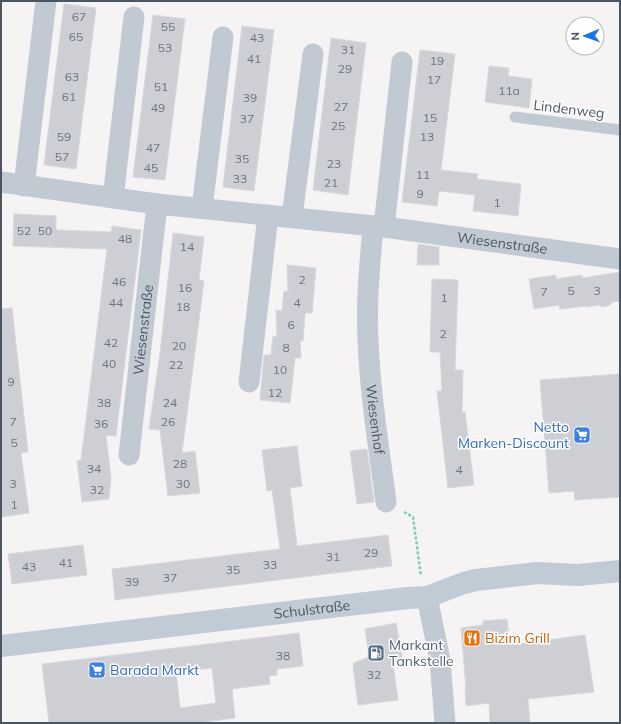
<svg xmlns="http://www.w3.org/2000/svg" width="621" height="724" viewBox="0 0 621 724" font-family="Mulish,sans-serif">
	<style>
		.building { fill: #cdcfd5; stroke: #d7d9de; fill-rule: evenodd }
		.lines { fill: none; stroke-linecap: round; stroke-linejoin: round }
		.path { stroke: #7ad0a6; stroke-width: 2.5; stroke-dasharray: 3 2; stroke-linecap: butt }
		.service { stroke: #c1cad2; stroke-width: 11 }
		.minor { stroke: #c1cad2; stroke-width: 21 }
		.secondary { stroke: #c1cbd6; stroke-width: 22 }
		.labels { text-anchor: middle; stroke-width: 3; stroke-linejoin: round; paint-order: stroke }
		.number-label { font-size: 12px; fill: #6b747e }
		.street-label { font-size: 14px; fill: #4a5661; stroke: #fff }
		.shop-label { font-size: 14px; fill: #366cbe; stroke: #fff; text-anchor: end }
		.food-label { font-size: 14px; fill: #c56008; stroke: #fff; text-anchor: start }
		.service-label { font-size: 14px; fill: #4e5e75; stroke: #fff; text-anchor: start }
	</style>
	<rect width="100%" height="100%" fill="#f5f3f3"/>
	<path class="building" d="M64 4 96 8 76 169 44 165Z
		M153 15 185 19 165 180 133 177Z
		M242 26 274 30 254 191 223 187Z
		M331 38 366 43 348 195 313 190Z
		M420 50 455 54 441 170 478 174 477 179 521 184 518 216 473 211 475 195 439 191 437 206 402 202Z
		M489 66 509 68 508 76 532 79 529 108 485 102Z
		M14 214 56 216V230L111 232 112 226 141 230 116 436 106 435 111 478 109 499 82 502 77 461 81 460 107 249 13 246Z
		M173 233 204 237 199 280 204 281 182 453 195 451 200 493 168 496 160 430 149 429 160 353Z
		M418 244 439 247V265H417Z
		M287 265 316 268 312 313H305L303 341 300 340 301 358H295L290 403 260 400 264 355H271L273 336 277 337 276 310 282 311 284 291 288 292Z
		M620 272V301L613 302 610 305 602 307 599 305 586 307V306L560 309 559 305 534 309 529 279 556 275V279L582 275V278Z
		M432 279 458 280 455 370H463L462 412H465L474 485 448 488 437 391H442L440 352H430Z
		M12 308 28 452 21 453 29 513 1 517V309Z
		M620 374V497L575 500 574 491 549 493 540 380Z
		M297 446 302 486 290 488 297 546 388 535 392 566 115 600 112 569 280 549 272 490 267 491 262 450Z
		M367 449 374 502 357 504 350 451Z
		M83 545 87 575 12 584 8 554Z
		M507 619 510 645 585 635 594 692 528 699 530 723H490L489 703 466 706 465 688H466L461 628 483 625V621Z
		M396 623 403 662 393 664 398 700 358 705 353 666 354 663 369 657 365 629Z
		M299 633 303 666 277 669V675L269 676 270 684 232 689 235 718 196 723H49L42 664ZM212 668 216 703 180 708 176 672Z"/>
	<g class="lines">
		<path class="path" d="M404 512 413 517 421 576"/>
		<path class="service" d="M515 117 620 130"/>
		<g class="minor">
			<path id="s1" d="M1 182 157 204 384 227 620 259"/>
			<path d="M24 186 46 1"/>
			<path d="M113 198 134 17"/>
			<path d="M202 208 223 37"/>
			<path d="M292 217 313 54"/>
			<path id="s2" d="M373 226C370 263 366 301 368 339 370 394 379 448 386 502"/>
			<path d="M384 227 402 62"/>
			<path d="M249 382 268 215"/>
			<path id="s3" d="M129 455 157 204"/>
			<path d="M427 597 440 660 445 723"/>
		</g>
		<path class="secondary" id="s4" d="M1 646 408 598 427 597 464 583 476 580 537 573 578 575 620 571"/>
	</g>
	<defs>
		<g id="supermarket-square" transform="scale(0.9)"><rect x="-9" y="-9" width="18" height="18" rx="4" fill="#3f7fe0" stroke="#fff"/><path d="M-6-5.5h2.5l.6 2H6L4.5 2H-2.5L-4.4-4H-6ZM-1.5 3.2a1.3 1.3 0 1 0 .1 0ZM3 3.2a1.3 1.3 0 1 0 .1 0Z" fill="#fff"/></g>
		<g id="restaurant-square" transform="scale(0.9)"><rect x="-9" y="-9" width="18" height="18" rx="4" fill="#e8710a" stroke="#fff"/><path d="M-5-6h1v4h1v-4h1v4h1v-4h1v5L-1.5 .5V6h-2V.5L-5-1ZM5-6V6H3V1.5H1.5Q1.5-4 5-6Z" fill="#fff"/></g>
		<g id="fuel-square" transform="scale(0.9)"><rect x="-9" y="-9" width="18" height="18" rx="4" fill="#5c6f8a" stroke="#fff"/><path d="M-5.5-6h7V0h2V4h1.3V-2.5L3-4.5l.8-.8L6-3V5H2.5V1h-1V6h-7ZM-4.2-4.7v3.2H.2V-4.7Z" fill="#fff"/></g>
	</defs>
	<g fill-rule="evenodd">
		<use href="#supermarket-square" x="582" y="435"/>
		<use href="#restaurant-square" x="472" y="638"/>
		<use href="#fuel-square" x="376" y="653"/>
		<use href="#supermarket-square" x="97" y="670"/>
	</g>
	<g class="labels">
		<g class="number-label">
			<text x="79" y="21">67</text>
			<text x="168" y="31">55</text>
			<text x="76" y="41">65</text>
			<text x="257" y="42">43</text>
			<text x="165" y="52">53</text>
			<text x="348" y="54">31</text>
			<text x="254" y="63">41</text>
			<text x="437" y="65">19</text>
			<text x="345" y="73">29</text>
			<text x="72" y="81">63</text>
			<text x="434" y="84">17</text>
			<text x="161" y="91">51</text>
			<text x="509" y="95">11a</text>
			<text x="69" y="101">61</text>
			<text x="250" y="102">39</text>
			<text x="341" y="111">27</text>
			<text x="158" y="112">49</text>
			<text x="430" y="122">15</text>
			<text x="247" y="123">37</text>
			<text x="338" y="130">25</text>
			<text x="64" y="141">59</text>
			<text x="427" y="141">13</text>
			<text x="153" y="152">47</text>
			<text x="62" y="161">57</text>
			<text x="242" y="163">35</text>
			<text x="334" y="168">23</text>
			<text x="151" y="172">45</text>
			<text x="423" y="179">11</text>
			<text x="240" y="183">33</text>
			<text x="331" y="187">21</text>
			<text x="420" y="198">9</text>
			<text x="497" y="207">1</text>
			<text x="24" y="235">52</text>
			<text x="45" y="235">50</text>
			<text x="125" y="243">48</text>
			<text x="187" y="251">14</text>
			<text x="302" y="284">2</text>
			<text x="119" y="286">46</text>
			<text x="185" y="292">16</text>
			<text x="571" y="295">5</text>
			<text x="597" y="295">3</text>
			<text x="544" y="296">7</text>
			<text x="444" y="302">1</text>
			<text x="116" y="307">44</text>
			<text x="297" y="307">4</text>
			<text x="183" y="311">18</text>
			<text x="291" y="329">6</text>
			<text x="443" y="338">2</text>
			<text x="111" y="347">42</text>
			<text x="179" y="350">20</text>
			<text x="286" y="352">8</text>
			<text x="109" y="368">40</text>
			<text x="176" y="369">22</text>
			<text x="280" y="374">10</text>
			<text x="11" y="386">9</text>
			<text x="275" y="397">12</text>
			<text x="104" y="407">38</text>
			<text x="170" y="407">24</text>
			<text x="13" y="426">7</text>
			<text x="168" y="426">26</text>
			<text x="101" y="428">36</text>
			<text x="14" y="447">5</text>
			<text x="180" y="468">28</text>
			<text x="94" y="473">34</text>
			<text x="459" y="474">4</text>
			<text x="13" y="488">3</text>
			<text x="183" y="488">30</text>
			<text x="97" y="494">32</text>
			<text x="14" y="509">1</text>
			<text x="371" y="557">29</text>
			<text x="333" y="561">31</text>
			<text x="66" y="567">41</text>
			<text x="270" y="569">33</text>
			<text x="29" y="571">43</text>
			<text x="233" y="574">35</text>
			<text x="170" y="582">37</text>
			<text x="132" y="586">39</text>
			<text x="283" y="660">38</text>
			<text x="374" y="679">32</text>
		</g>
		<g class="street-label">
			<text transform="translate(569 109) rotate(7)" y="5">Lindenweg</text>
			<text dy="5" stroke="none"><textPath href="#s1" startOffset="505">Wiesenstraße</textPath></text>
			<text dy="5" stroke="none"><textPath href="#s3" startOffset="126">Wiesenstraße</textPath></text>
			<text dy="5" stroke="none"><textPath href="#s2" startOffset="194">Wiesenhof</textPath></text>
			<text dy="5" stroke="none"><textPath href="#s4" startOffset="313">Schulstraße</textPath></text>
		</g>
		<g class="shop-label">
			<text x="569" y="432">Netto<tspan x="569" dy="16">Marken-Discount</tspan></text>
			<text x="110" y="675" text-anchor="start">Barada Markt</text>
		</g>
		<g class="food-label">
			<text x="485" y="643">Bizim Grill</text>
		</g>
		<g class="service-label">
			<text x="389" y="650">Markant<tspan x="389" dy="16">Tankstelle</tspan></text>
		</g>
	</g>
	<rect width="621" height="724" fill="none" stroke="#4a5661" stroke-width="4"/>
	<g transform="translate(585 36) rotate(268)"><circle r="19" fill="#ffffff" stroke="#b7bbc0"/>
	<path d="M0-3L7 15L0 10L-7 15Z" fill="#1a73e8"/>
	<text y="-6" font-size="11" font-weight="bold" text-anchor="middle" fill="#4a5661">N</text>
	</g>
</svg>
